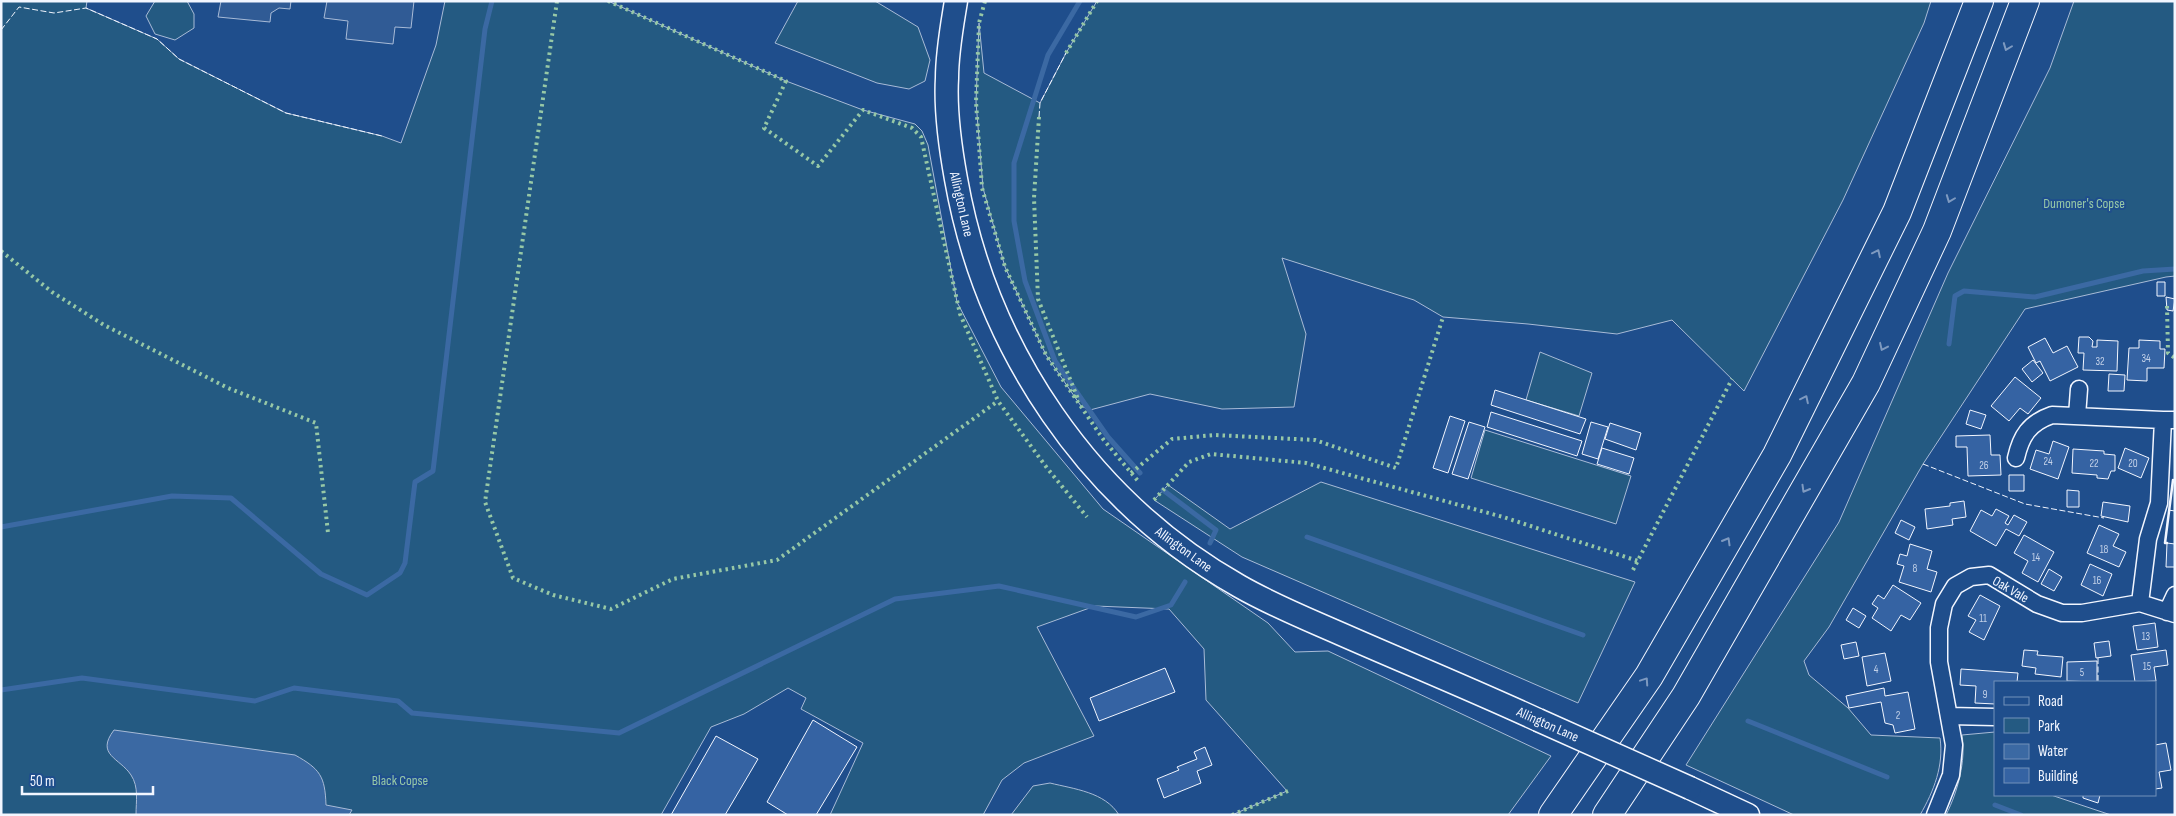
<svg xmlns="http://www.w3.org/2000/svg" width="2176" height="816" viewBox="0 0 2176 816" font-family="'Sofia Sans Condensed',sans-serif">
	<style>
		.green { fill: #245a82; stroke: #a8bbd7 }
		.parking { fill: #305b95; stroke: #a8bbd7 }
		.water { fill: #3b69a3; stroke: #a8bbd7 }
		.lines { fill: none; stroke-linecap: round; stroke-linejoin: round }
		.stream { stroke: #3b69a3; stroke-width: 5 }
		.building { fill: #3563a3; stroke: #f2f6ff }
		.street-casing { stroke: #f2f6ff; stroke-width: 19 }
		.secondary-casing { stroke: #f2f6ff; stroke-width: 25 }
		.highway-casing { stroke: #f2f6ff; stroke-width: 30 }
		.street { stroke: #1f4e8c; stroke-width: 16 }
		.secondary { stroke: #1f4e8c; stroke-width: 22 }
		.highway { stroke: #1f4e8c; stroke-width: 28 }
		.secondary-bridge-casing { stroke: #f2f6ff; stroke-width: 25; stroke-linecap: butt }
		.secondary-bridge { stroke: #1f4e8c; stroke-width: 22 }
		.hedge { stroke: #97c8a6; stroke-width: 4; stroke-dasharray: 2.5 4; stroke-linecap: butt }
		.fence { stroke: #f2f6ff; stroke-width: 1; stroke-dasharray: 6 2.5; stroke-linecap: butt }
		.wall { stroke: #f2f6ff; stroke-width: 2.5 }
		.oneway { stroke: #7e9ac0 }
		.labels { text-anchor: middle; stroke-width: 4; stroke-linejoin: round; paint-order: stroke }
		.number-label { font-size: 11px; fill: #c3d1e8 }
		.park-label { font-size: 14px; fill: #97c8a6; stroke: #1f4e8c }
		.street-label { font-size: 14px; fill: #f2f6ff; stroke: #1f4e8c }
	</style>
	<rect width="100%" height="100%" fill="#1f4e8c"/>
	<path class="green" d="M1 1H87L86 8 157 39 179 59 286 113 382 136 401 143 436 45 445 1H608L786 81 863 110 915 124 922 131 928 145 957 302 1001 387 1103 509 1268 623 1295 652 1328 651 1551 756 1508 815H1232L1287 791 1206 700 1204 649 1169 609 1095 606 1037 627 1094 736 1024 763 1002 780 983 815H830L863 743 801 709 806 698 788 688 744 714 711 727 661 815H1Z
		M155 1H187L194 14V28L175 40 155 34 146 16Z
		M798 1H875L918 27 930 60 925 81 909 89 877 83 775 43Z
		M1097 1H1931L1924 23 1843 200 1744 391 1672 320 1617 334 1528 324 1443 317 1414 300 1282 258 1306 334 1294 407 1222 409 1150 394 1090 410 1081 406 1046 355 1005 267 983 188 976 102 979 23 984 73 1040 103 1066 53Z
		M2074 1H2175V276L2166 277 2025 309 1923 464 1829 627 1804 661 1809 675 1848 708 1871 735 1940 738C1944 765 1934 791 1920 815H1794L1686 765 1839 522 1948 273 2050 68Z
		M1540 352 1592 373 1579 416 1526 400Z
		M1485 430 1631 476 1616 524 1471 478Z
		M1321 482 1635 582 1578 703 1242 557 1154 500 1168 485 1230 529Z
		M1995 732V795H2051L2111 815H1946C1958 791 1966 761 1962 735Z
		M1050 783C1074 789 1105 792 1119 815H1011L1033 786Z"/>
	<path class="parking" d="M221 1H291L290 9 279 8 271 13 270 22 218 17Z
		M327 1H414L411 28 395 27 393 44 346 39 348 21 324 18Z"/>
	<path class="water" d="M114 730 295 755C320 769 325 776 326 805L352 810 349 815H136C136 801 139 787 131 775 120 758 95 755 114 730Z"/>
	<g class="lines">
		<path class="stream" d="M1080 1 1048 55 1014 163V221L1025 281 1055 361 1108 437 1140 473
			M1949 344 1955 296 1964 291 2035 297 2143 271 2175 269
			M1163 490 1216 530 1210 543
			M1 527 172 496 231 498 321 574 367 595 400 573 405 563 415 482 433 471 485 29 492 1
			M1307 537 1583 635
			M1 690 82 678 255 701 294 688 398 701 412 713 619 733 895 599 999 586 1136 617 1171 605 1185 582
			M1748 721 1887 777
			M1995 805 2021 815"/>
	</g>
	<path class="building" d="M2157 282H2165V296H2157Z
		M2166 297 2175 299 2173 311 2167 310Z
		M2079 337H2089L2093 341 2092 347H2097V340L2118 341 2117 371 2083 370 2084 353H2078Z
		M2045 338 2053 353 2067 346 2078 367 2050 381 2040 361 2036 363 2028 347Z
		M2139 340 2160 341V349H2165L2164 368H2147V381L2127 380 2129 348H2139Z
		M2033 360 2043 373 2032 382 2022 369Z
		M2109 374 2125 375 2124 391H2108Z
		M2015 377 2041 398 2028 414 2020 408 2009 421 1991 406Z
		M1495 390 1586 419 1580 434 1491 405Z
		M1970 410 1986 415 1981 429 1966 424Z
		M1491 412 1582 441 1577 456 1487 427Z
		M1450 416 1465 421 1448 473 1433 468Z
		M1469 422 1485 427 1468 479 1452 474Z
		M1591 422 1608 427 1598 459 1582 454Z
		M1610 423 1641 433 1636 450 1605 439Z
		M1990 435 1991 455H2000L2001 475 1968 476 1967 447H1956V436Z
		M2053 441 2069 447 2058 479 2030 469 2036 450 2049 454Z
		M1602 448 1634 458 1629 474 1597 464Z
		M2125 448 2149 458 2141 478 2118 468Z
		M2073 449 2104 451V454L2115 455V471H2111L2108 479 2097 478V475L2072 473Z
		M2009 475H2024V491H2009Z
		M2067 490 2079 491V507H2067Z
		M1964 501 1966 517 1952 519 1953 525 1927 529 1925 509 1950 506V503Z
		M2103 502 2130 506 2128 522 2101 516Z
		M1996 509 2009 516 2005 523 2008 525 2014 515 2027 522 2019 536 2006 529 1996 546 1970 531 1981 510 1992 516Z
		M1901 520 1915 527 1909 540 1895 533Z
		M2099 525 2119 534 2113 546 2126 552 2119 567 2087 553Z
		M2024 535 2054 552 2038 582 2022 573 2028 561 2014 553Z
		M2167 543 2175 544V567H2166Z
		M1910 544 1932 551 1927 569 1937 572 1931 592 1899 582 1904 566 1897 564 1900 554 1907 556Z
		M2090 564 2112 574 2103 596 2081 585Z
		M2049 569 2062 577 2054 591 2041 584Z
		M1893 585 1921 603 1910 620 1901 615 1891 631 1872 618 1878 608 1872 604 1878 595 1884 599Z
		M1980 595 2000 606 1984 640 1969 632 1976 620 1968 616Z
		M1853 608 1866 616 1859 628 1846 620Z
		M2155 623 2158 647 2137 650 2133 626Z
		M2109 641 2111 656 2096 658 2094 643Z
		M1856 642 1859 656 1844 659 1841 645Z
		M2024 650 2038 651 2037 655 2063 657 2061 677 2035 674 2036 668 2022 666Z
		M2166 650 2168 665 2154 667 2156 681 2135 682 2131 655Z
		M1885 653 1891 681 1867 686 1862 657Z
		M2097 661V682L2067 681V662Z
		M1165 668 1175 692 1099 721 1090 698Z
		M1961 669 2018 673 2017 682H1995V704L1975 703 1976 686 1960 685Z
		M1884 688 1885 696 1908 692 1915 729 1895 733 1893 725 1885 723 1881 702 1849 708 1846 696Z
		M813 720 857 747 816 815H788L767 802Z
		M716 736 758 759 725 815H671Z
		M2166 743 2171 770 2159 772 2162 788 2155 789V745Z
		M1205 747 1212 765 1197 771 1201 783 1164 798 1157 779 1179 770 1177 767 1197 759 1194 752Z
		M2083 795H2100L2098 803 2083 798Z"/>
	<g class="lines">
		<g class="street-casing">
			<path id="street" d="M2077 416 2079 389
				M2016 458C2021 436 2029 423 2052 415L2163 420
				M2140 603 2148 539 2159 503 2163 420H2175
				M2167 612 2175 595
				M1949 716 1995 717
				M1935 815 1951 775 1954 745 1939 662V628L1944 604 1955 586 1971 577 1989 575 2037 604 2062 613H2082L2140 603 2175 614"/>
		</g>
		<g class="secondary-casing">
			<path id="secondary" d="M956 1C952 26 947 52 947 78 945 111 950 146 956 179 986 349 1089 501 1239 586 1272 605 1307 619 1341 634 1407 663 1473 690 1538 720
				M1690 788 1748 815"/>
		</g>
		<g class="highway-casing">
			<path id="highway" d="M1553 815 1649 676 1777 455 1897 212 1979 1
				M1607 815 1686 696 1866 383 1937 231 2025 1"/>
		</g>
		<use href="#street" class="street"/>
		<use href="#secondary" class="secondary"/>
		<use href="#highway" class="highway"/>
		<g class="secondary-bridge-casing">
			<path id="secondary-bridge" d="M1538 720 1690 788"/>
		</g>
		<use href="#secondary-bridge" class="secondary-bridge"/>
		<path class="hedge" d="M557 1 485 502 513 578 553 595 611 609 673 579 777 560 998 401
			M608 1 786 81 764 128 818 166 863 110 912 128 921 137 960 314 998 401 1047 468 1087 517
			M985 1 979 23 976 102 982 188 1005 267 1046 355 1103 439 1138 481
			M1066 53 1097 1
			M1039 117 1034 198 1038 299 1078 399
			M1 251 52 292 104 325 228 388 316 423 328 533
			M2167 306 2168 353 2175 358
			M1131 473 1172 439 1214 435 1315 440 1396 468 1443 317
			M1154 500 1189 462 1211 454 1306 463 1503 517 1638 561
			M1633 570 1732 379
			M1232 815 1288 791"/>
		<path class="fence" d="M1 30 19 7 54 13 86 8 157 39 179 59 286 113 382 136
			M1039 117 1040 103 1066 53
			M1923 464 2025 504 2104 518
			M2168 510 2175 511
			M2098 658V682"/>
		<path class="wall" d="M2167 543H2165L2173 480"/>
	</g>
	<defs><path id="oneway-chevron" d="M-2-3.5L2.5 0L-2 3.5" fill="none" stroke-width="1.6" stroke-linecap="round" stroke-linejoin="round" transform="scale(1.25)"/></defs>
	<g class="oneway">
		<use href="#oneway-chevron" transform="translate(2007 47) rotate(111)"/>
		<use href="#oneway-chevron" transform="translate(1950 199) rotate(111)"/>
		<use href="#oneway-chevron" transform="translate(1877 253) rotate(-64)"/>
		<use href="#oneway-chevron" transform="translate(1883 347) rotate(115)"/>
		<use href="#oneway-chevron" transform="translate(1805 399) rotate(-64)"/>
		<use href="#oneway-chevron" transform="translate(1805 489) rotate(120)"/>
		<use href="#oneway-chevron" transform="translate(1727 541) rotate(-60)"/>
		<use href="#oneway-chevron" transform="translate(1645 681) rotate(-56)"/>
	</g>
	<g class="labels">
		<g class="number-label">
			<text x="2146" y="362">34</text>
			<text x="2100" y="365">32</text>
			<text x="2048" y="465">24</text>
			<text x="2094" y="467">22</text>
			<text x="2133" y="467">20</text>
			<text x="1984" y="469">26</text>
			<text x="2104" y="553">18</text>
			<text x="2036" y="561">14</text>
			<text x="1915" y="572">8</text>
			<text x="2097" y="584">16</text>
			<text x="1983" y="622">11</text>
			<text x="2146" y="640">13</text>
			<text x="2147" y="670">15</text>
			<text x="1876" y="673">4</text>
			<text x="2082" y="676">5</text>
			<text x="1985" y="698">9</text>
			<text x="1898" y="719">2</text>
		</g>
		<g class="park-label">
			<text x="2084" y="208">Dumoner's Copse</text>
			<text x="400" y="785">Black Copse</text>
		</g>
		<g class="street-label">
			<text transform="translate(962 204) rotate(77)" y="5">Allington Lane</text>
			<text transform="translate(1184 549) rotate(36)" y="5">Allington Lane</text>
			<text transform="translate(2011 589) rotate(30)" y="5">Oak Vale</text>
			<text transform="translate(1548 724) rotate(24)" y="5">Allington Lane</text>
		</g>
	</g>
	<rect width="2176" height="816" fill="none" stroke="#f2f6ff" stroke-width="5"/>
	<rect x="1994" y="681" width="162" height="115" fill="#1f4e8c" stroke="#7391ba"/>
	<rect x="2004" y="697" width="25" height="8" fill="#1f4e8c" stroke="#7391ba"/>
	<text x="2038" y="706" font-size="15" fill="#f2f6ff">Road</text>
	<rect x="2004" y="718" width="25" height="15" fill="#245a82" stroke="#7391ba"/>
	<text x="2038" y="731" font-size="15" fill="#f2f6ff">Park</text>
	<rect x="2004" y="744" width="25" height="15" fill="#3b69a3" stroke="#7391ba"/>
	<text x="2038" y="756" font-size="15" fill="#f2f6ff">Water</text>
	<rect x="2004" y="768" width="25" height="15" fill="#3563a3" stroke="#7391ba"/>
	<text x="2038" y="781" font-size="15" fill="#f2f6ff">Building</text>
	<path d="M22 786v8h131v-8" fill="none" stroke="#f2f6ff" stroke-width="2.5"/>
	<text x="30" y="786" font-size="15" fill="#f2f6ff" stroke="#1f4e8c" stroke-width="4" paint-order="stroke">50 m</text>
</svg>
